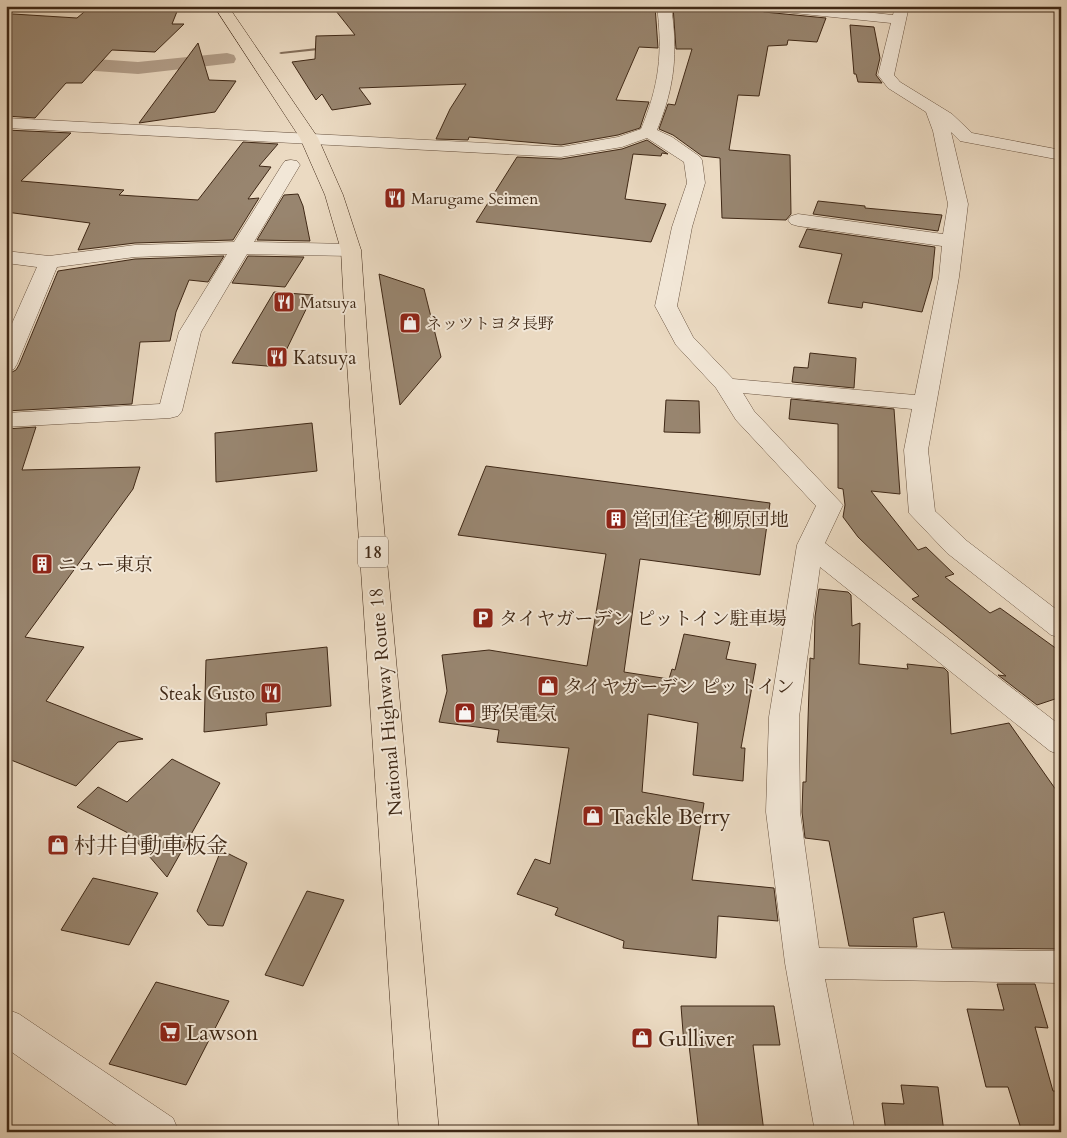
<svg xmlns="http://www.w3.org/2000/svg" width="1067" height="1138" viewBox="0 0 1067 1138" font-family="Cardo,'Noto Serif JP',serif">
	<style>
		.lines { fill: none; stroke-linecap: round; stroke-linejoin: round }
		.stream { fill: #836e5a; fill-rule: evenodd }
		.canal { fill: #b19d88; fill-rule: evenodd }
		.building { fill: #98856f; stroke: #3f2816 }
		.minor-casing { stroke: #6a5441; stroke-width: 1 }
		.major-casing { stroke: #3f2816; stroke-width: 1 }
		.highway-casing { stroke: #3f2816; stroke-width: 1 }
		.minor { fill: #f2e7d7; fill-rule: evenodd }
		.major { fill: #ebdac2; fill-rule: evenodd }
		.highway { fill: #ebdac2; fill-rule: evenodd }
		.labels { text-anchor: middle; stroke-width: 4; stroke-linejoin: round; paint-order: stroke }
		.far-poi-label { font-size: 16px; fill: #3f2816; stroke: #f2e7d7; text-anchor: start }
		.shield { fill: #f2e7d7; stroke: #756150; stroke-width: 1 }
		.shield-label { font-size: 18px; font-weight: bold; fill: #3f2816 }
		.poi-label { font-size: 19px; fill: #3f2816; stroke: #f2e7d7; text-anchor: start }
		.street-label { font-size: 19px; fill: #3f2816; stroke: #f2e7d7 }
		.near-poi-label { font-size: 22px; fill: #3f2816; stroke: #f2e7d7; text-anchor: start }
	</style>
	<rect width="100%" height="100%" fill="#ebdac2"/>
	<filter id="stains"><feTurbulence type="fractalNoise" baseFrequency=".004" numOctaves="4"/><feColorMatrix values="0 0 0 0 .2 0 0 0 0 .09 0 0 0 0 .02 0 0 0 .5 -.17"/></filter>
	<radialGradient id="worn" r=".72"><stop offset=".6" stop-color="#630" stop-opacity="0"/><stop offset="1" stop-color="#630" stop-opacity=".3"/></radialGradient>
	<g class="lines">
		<path class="stream" d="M326 47H328V49L281 54 279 53 281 52Z"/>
		<path class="canal" d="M227 53 234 55 236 59 234 63 138 74 53 68 46 66 44 62 46 58 53 56 138 62Z"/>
	</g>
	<path class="building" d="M332 6H655L658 48 639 47 616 100 649 102 645 113 640 128 618 135 561 145 469 137 468 140 436 139 450 109 466 84 359 88 371 104 332 110 322 94 316 100 292 62 315 59 316 36 355 35Z
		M673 6H738L757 8 764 12 826 18 817 42 788 40 787 45 768 46 759 96 738 95 729 150 790 155 791 214 786 220 722 218 720 158 702 156 673 135 659 129 668 104 675 105 692 49H676Z
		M90 7 148 10 178 9 172 24H184L155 52 112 50 82 83H66L35 118 6 116V16L13 14 77 18Z
		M850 25 874 27 880 58 876 75 882 83 858 82 856 74H854Z
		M198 43 209 80 236 81 215 112 139 123Z
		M6 130 71 133 21 181 124 190 119 195 198 200 243 142 278 144 259 166 271 167 248 199 259 198 233 240 135 243 78 250 90 223 6 212Z
		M647 140 668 154 662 153 661 156 633 154 625 199 666 204 651 242 476 222 517 157 561 159 622 149Z
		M298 194 303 206 310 241 257 240 284 195Z
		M818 201 865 206V208L942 215 938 231 813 214Z
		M807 229 935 247 932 278 922 312 863 302 862 308 828 303 842 254 799 247Z
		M224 256 208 282 189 280 176 312 170 341 140 342 132 404 6 411V386L12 372 16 370 19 365 58 271 135 259Z
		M248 256 304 257 285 287 232 283Z
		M379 274 424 289 441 357 400 405Z
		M274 292 313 295 278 367 232 363Z
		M810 353 856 358 854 388 792 382 794 367 808 368Z
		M791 399 894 409 900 494 871 491 918 550 926 547 954 574 945 577 990 613 1000 608 1061 652V697L1037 705 998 675 1006 676 912 599 919 596 858 537 843 517 845 505 843 489 838 488V424L789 419Z
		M666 400 699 401 700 433 664 432Z
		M312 423 317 471 216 482 215 433Z
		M36 427 22 470 140 467 133 489 25 637 84 647 46 701 143 739 118 742 76 786 6 758V429Z
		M486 466 770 503 760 575 640 559 624 672 669 679 672 669 675 670 684 634 730 642 726 659 756 664 741 748H745L743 781 693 775 698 723 648 714 642 792 704 803 692 880 774 888 778 921 718 916 716 958 623 948 624 941 555 915 558 908 517 894 535 859 550 864 569 748 497 742 499 730 439 722 447 691 442 655 489 650 587 666 606 554 458 535Z
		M819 589 848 592 851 595 852 626 860 623 859 664 908 669 907 664 944 668 948 672 951 734 1009 723 1061 797V949L952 948 944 912 913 918 917 947 849 946 829 841 805 838 802 812 803 782H806L810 658 814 659 815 617Z
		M327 647 331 706 266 713 267 725 204 732 206 660Z
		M172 759 220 783 167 877 130 834 77 807 98 787 127 802Z
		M221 850 247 863 223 926 208 925 197 911Z
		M93 878 158 893 129 945 61 930Z
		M307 891 344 900 303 986 265 975Z
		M156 982 229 1001 186 1085 109 1064Z
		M997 984H1035L1048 1028 1035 1027 1053 1091H1061V1132H1022L1008 1087H986L967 1009 1004 1010Z
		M681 1006H774L780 1045H753L764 1132H699L689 1045H684Z
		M901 1085 938 1087 944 1132H886L882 1103 904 1104Z"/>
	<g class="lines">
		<g class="minor-casing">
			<path id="minor" d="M657 6H671C678 53 675 86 657 130L672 137 699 156 702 160 705 183 692 227 677 306 693 337 733 379 915 395 939 277 942 246 798 226 791 224 788 220 791 216 798 214 943 234 948 204 933 131 926 112 888 88 878 75 891 23 764 10 757 6H809L893 15 895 6H909L894 75 900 82 952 114 972 133 1061 150V160L960 141 951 132 968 204 959 277 928 450 935 511 967 541 1061 613V638L1051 635 947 553 909 513 904 450 912 409 743 393 754 411 843 505 825 543 1061 726V755L1050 751 820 567 799 717 800 812 819 948 1061 951V983L825 979 855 1132H815L785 963 766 812 769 717 797 545 816 506 736 420 716 388 676 345 655 306 672 227 687 183 684 162 647 138 622 147 561 157 6 128V118L561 147 618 137 641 129C659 86 663 53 657 6Z
				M291 160 297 161 300 165 254 242 351 244 358 246 361 250 358 254 351 256 247 254 201 332 182 411 178 416 170 418 6 427V413L160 404 179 332 227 254 135 257 57 267 17 364 14 369 6 371V337L37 267 6 263V251L49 256 135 245 234 242 282 165 285 161Z
				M6 1009 19 1014 173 1118 179 1132H125L6 1048Z"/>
		</g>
		<g class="major-casing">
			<path id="major" d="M6 6H17L11 13 6 14Z"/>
		</g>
		<g class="highway-casing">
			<path id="highway" d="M214 6H228L318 138 343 195 361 250 369 363 439 1132H399L347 363 341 250 325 195 300 138Z"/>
		</g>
		<use href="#minor" class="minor"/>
		<use href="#major" class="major"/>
		<use href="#highway" class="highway"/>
	</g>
	<defs>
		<g id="restaurant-square" transform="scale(1.125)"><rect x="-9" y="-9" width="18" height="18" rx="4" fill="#8f2418" stroke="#f2e7d7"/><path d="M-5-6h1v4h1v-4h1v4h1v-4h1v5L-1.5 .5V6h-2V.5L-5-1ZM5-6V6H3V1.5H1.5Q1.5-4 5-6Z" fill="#fff"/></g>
		<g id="shop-square" transform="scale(1.125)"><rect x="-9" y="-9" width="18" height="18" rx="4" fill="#8f2418" stroke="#f2e7d7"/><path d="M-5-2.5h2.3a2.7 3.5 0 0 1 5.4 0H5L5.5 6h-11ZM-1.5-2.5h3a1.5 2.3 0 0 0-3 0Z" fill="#fff"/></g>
		<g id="building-square" transform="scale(1.125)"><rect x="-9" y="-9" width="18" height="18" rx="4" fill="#8f2418" stroke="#f2e7d7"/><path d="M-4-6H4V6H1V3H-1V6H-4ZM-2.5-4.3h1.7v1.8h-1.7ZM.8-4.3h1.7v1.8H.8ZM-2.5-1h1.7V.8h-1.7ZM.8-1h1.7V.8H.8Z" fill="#fff"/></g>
		<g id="parking-square" transform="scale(1.125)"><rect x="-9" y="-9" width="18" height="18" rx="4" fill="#8f2418" stroke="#f2e7d7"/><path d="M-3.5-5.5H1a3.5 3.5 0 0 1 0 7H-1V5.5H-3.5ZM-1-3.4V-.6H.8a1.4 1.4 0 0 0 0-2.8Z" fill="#fff"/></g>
		<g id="supermarket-square" transform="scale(1.125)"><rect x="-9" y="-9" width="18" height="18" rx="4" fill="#8f2418" stroke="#f2e7d7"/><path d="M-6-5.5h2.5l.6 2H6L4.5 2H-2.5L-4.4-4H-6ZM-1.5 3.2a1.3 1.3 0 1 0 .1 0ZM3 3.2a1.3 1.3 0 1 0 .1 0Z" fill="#fff"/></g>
	</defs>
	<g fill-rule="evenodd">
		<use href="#restaurant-square" x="395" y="198"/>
		<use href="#restaurant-square" x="284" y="302"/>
		<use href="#shop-square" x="410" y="323"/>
		<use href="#restaurant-square" x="277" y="357"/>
		<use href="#building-square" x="616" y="519"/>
		<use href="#building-square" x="42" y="564"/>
		<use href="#parking-square" x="483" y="618"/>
		<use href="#shop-square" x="548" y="686"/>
		<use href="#restaurant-square" x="271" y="693"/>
		<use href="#shop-square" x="465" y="713"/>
		<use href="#shop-square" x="593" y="816"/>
		<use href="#shop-square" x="58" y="845"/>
		<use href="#supermarket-square" x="170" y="1032"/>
		<use href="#shop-square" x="642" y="1038"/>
	</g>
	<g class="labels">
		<g class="far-poi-label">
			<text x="411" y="204">Marugame Seimen</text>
			<text x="300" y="308">Matsuya</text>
			<text x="426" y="329">ネッツトヨタ長野</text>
		</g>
		<rect class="shield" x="358" y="536.5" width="30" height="31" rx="4"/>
		<g class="shield-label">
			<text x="373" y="558">18</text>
		</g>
		<g class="poi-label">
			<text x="293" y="364">Katsuya</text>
			<text x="632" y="526">営団住宅 柳原団地</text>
			<text x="58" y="571">ニュー東京</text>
			<text x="499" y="625">タイヤガーデン ピットイン駐車場</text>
			<text x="564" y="693">タイヤガーデン ピットイン</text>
			<text x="255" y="700" text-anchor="end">Steak Gusto</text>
			<text x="481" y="720">野俣電気</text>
		</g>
		<g class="street-label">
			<text transform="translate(385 702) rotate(-95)" y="7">National Highway Route 18</text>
		</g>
		<g class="near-poi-label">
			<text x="609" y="824">Tackle Berry</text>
			<text x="74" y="853">村井自動車板金</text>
			<text x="186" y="1040">Lawson</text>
			<text x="658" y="1046">Gulliver</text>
		</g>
	</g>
	<rect width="1067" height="1138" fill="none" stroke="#ebdac2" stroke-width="25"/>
	<rect x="8" y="8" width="1052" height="1123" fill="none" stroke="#3f2816" stroke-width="2.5"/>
	<rect x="12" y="12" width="1042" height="1113" fill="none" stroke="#3f2816"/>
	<rect width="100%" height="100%" filter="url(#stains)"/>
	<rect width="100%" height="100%" fill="url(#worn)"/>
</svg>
